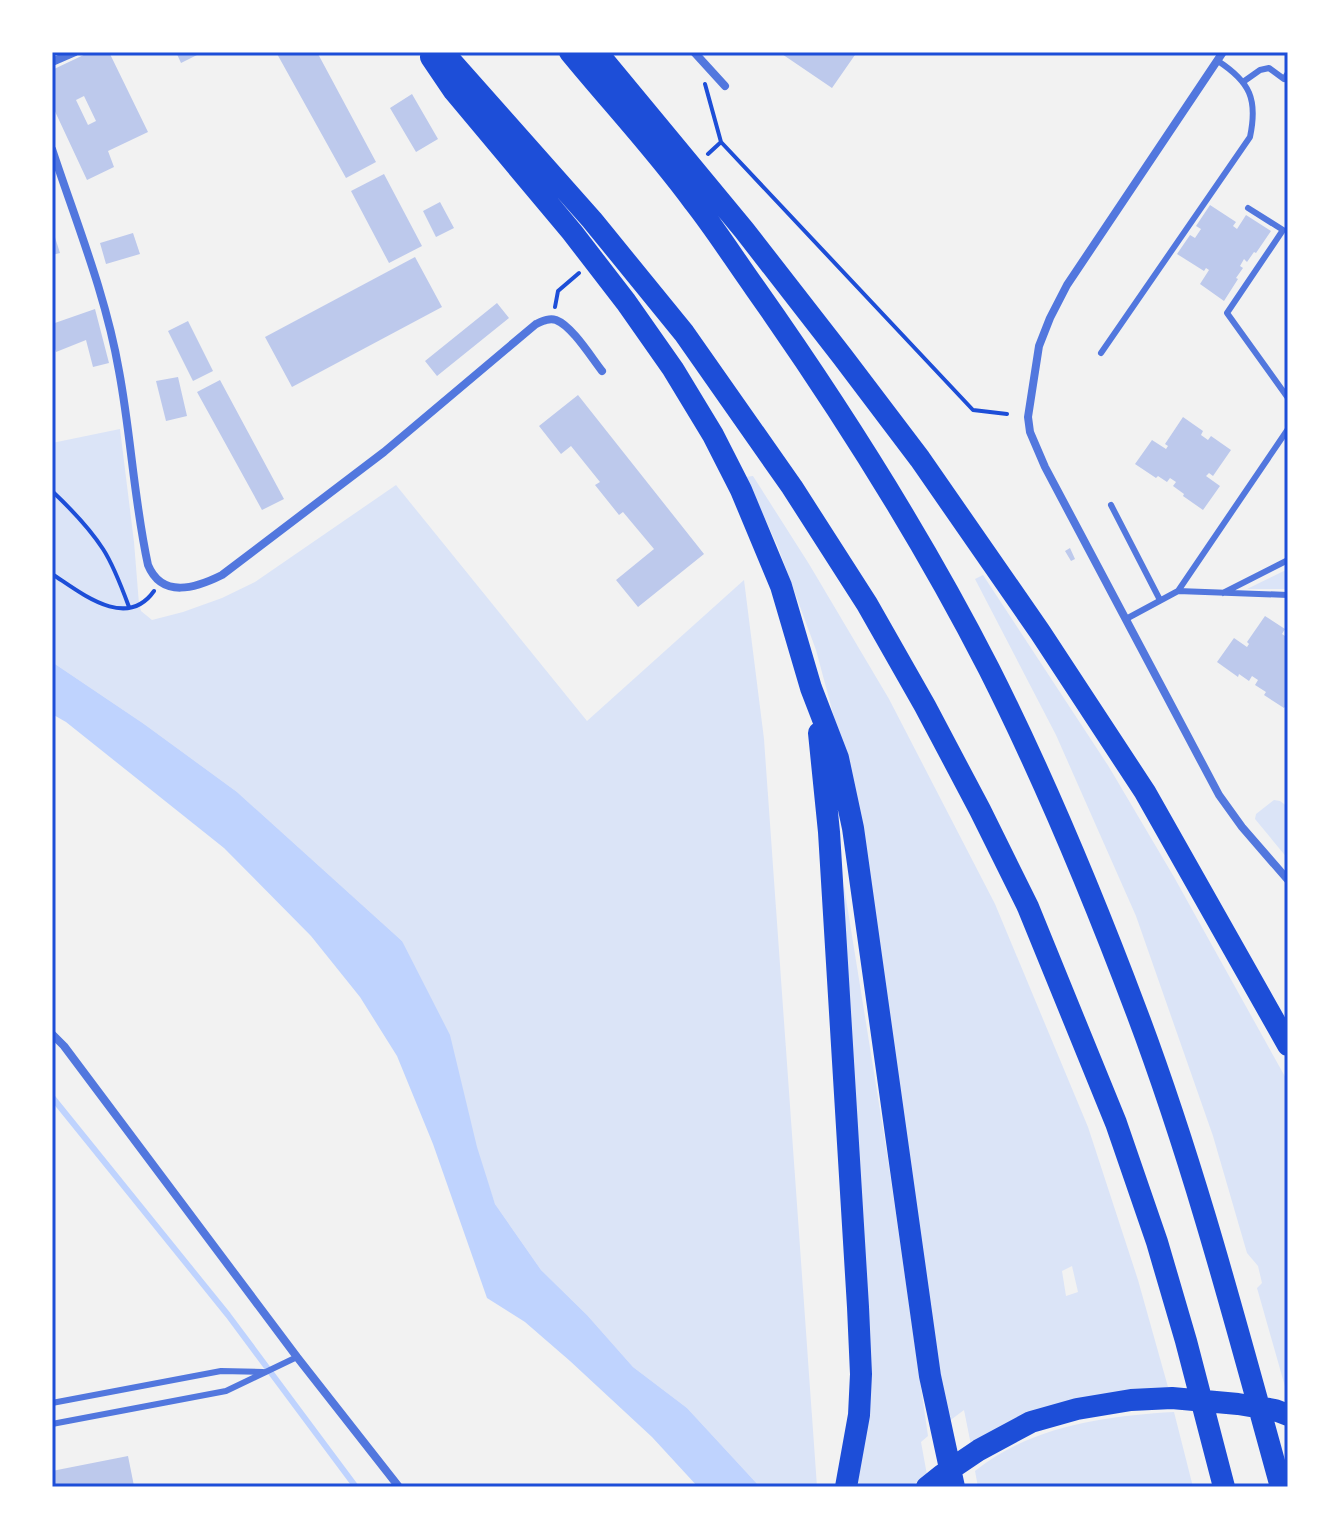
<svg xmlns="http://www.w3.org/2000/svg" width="1340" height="1539" viewBox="0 0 1340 1539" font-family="'Archivo Narrow',sans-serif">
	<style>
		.green { fill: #dbe4f7; fill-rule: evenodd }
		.water { fill: #bfd3fe }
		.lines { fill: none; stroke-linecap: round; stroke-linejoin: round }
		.stream { stroke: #bfd3fe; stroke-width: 6 }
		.building { fill: #bdc9ec; fill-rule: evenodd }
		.path { stroke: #1d4ed8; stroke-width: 4 }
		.service { stroke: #5277de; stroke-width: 6 }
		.minor { stroke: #5277de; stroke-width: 8 }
		.motorway { stroke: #1d4ed8; stroke-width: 22 }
		.neatline { fill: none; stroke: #1d4ed8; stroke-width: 3 }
	</style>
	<rect width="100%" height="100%" fill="#f2f2f2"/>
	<path class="green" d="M120 429 134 542 139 604 141 611 152 620 183 612 222 598 255 582 396 485 587 721 744 580 764 739 817 1487H760L687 1408 633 1367 587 1315 541 1270 495 1204 402 941 237 792 144 724 52 662V443Z
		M753 476 809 564 889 699 995 904 1088 1127 1138 1280 1168 1387 972 1450 964 1410 948 1422 845 758 816 650 778 547 746 477ZM1072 1266 1078 1292 1066 1296 1062 1271Z
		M1288 569V589H1247Z
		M983 575 1109 767 1174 877 1288 1082V1397L1257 1288 1262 1283 1258 1266 1247 1253 1213 1136 1136 916 1056 735 975 579Z
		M1274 800 1280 801 1288 807V859L1255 819 1256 814Z
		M844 886 889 1166 928 1436 921 1442 927 1475 910 1487H857L866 1434 841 909Z
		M1174 1412 1193 1487H978L975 1471C1031 1426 1105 1416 1174 1412Z"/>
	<path class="water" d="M52 662 144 724 237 792 402 941 450 1035 477 1147 495 1204 541 1270 587 1315 633 1367 687 1408 760 1487H698L652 1437 570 1361 525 1322 487 1298 433 1144 397 1056 360 997 311 936 224 848 66 722 52 714Z"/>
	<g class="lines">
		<path class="stream" d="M52 1097 228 1315 356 1487"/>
	</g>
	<path class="building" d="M90 52H109L148 132 108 151 114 167 87 180 52 105V70ZM84 96 96 121 88 125 76 100Z
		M176 52H198L199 54 181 63Z
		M276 52H317L376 162 346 178Z
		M779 52H857L832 88Z
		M412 94 438 139 416 152 390 108Z
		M384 174 422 246 389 263 351 191Z
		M440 202 454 228 436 237 423 211Z
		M1210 205 1236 222 1233 226 1237 229 1246 215 1271 231 1256 253 1254 252 1247 262 1244 259 1240 266 1243 268 1236 278 1238 279 1224 301 1200 284 1209 270 1206 268 1204 271 1177 254 1190 235 1195 238 1201 229 1196 226Z
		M52 228 60 253 52 255Z
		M133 233 140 254 106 264 100 243Z
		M415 257 442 307 292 387 265 337Z
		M497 303 509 318 437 376 425 361Z
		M95 309 109 363 93 367 86 340 56 352 52 340V324Z
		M188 321 213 371 193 381 168 331Z
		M178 377 187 416 166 421 156 381Z
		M220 380 284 499 262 510 197 392Z
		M578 395 704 554 638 607 616 580 654 549 623 512 619 515 595 485 600 482 571 446 561 454 539 426Z
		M1183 417 1203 431 1201 435 1208 440 1211 436 1231 450 1213 476 1209 473 1206 476 1220 486 1203 510 1183 496 1184 494 1173 486 1176 482 1170 478 1167 482 1158 476 1156 478 1135 464 1152 440 1166 449 1168 446 1165 444Z
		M1070 548 1075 559 1071 561 1065 551Z
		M1265 616 1285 629 1282 634 1288 638V703L1284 708 1264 695 1266 692 1255 685 1258 680 1252 676 1249 681 1239 674 1238 677 1217 662 1234 638 1247 647 1249 644 1247 642Z
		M128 1456 134 1486 52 1487V1471Z"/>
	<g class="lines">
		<path class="path" d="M705 84 721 142 973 410 1007 414
			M708 154 721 142
			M555 307 558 291 579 273
			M52 491C69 507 90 529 103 549 114 566 122 588 129 607
			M52 574C80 592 126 631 154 591"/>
		<path class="service" d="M1243 82 1260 70 1269 68 1284 79 1288 73
			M1248 208 1283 230 1227 313 1288 398
			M1101 353 1250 137C1258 99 1250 82 1218 61
			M1111 505 1160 600
			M1178 591 1288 429
			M1223 593 1288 560
			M1126 619 1178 591 1288 595
			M52 1403 221 1371 263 1372
			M52 1424 226 1391 297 1357"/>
		<path class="minor" d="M694 52 725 86
			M1223 52 1067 285 1050 318 1039 346 1028 417 1030 432 1045 467 1219 795 1242 827 1288 880
			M52 62 75 52
			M52 149C76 222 106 295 119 371 131 435 134 501 148 565 162 599 196 588 222 575L384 452 536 324C543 321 549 318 556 320 572 326 591 357 602 371
			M52 1034 64 1046 297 1357 399 1487"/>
		<path class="motorway" d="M443 52 592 220 684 333 792 487 867 604 925 706 980 810 1028 907 1116 1123 1157 1242 1186 1341 1224 1487
			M570 52C611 102 656 150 694 202 716 230 735 260 755 288 841 410 921 536 989 669 1045 780 1093 896 1137 1013 1195 1167 1237 1328 1281 1487
			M590 52 605 62 744 230 842 356 920 459 1040 632 1145 792 1288 1045
			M431 57 454 91 572 232 626 302 673 369 713 435 741 490 781 586 811 688 838 758 853 828 930 1376 954 1487
			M819 733 829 832 858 1307 861 1374 859 1415 846 1487
			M927 1487 942 1475 979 1450 1031 1422 1077 1409 1131 1400 1172 1398 1238 1404 1275 1410 1288 1415"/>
	</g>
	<rect width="1340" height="1539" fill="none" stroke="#ffffff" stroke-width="108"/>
	<rect x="54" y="54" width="1232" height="1431" class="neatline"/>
</svg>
